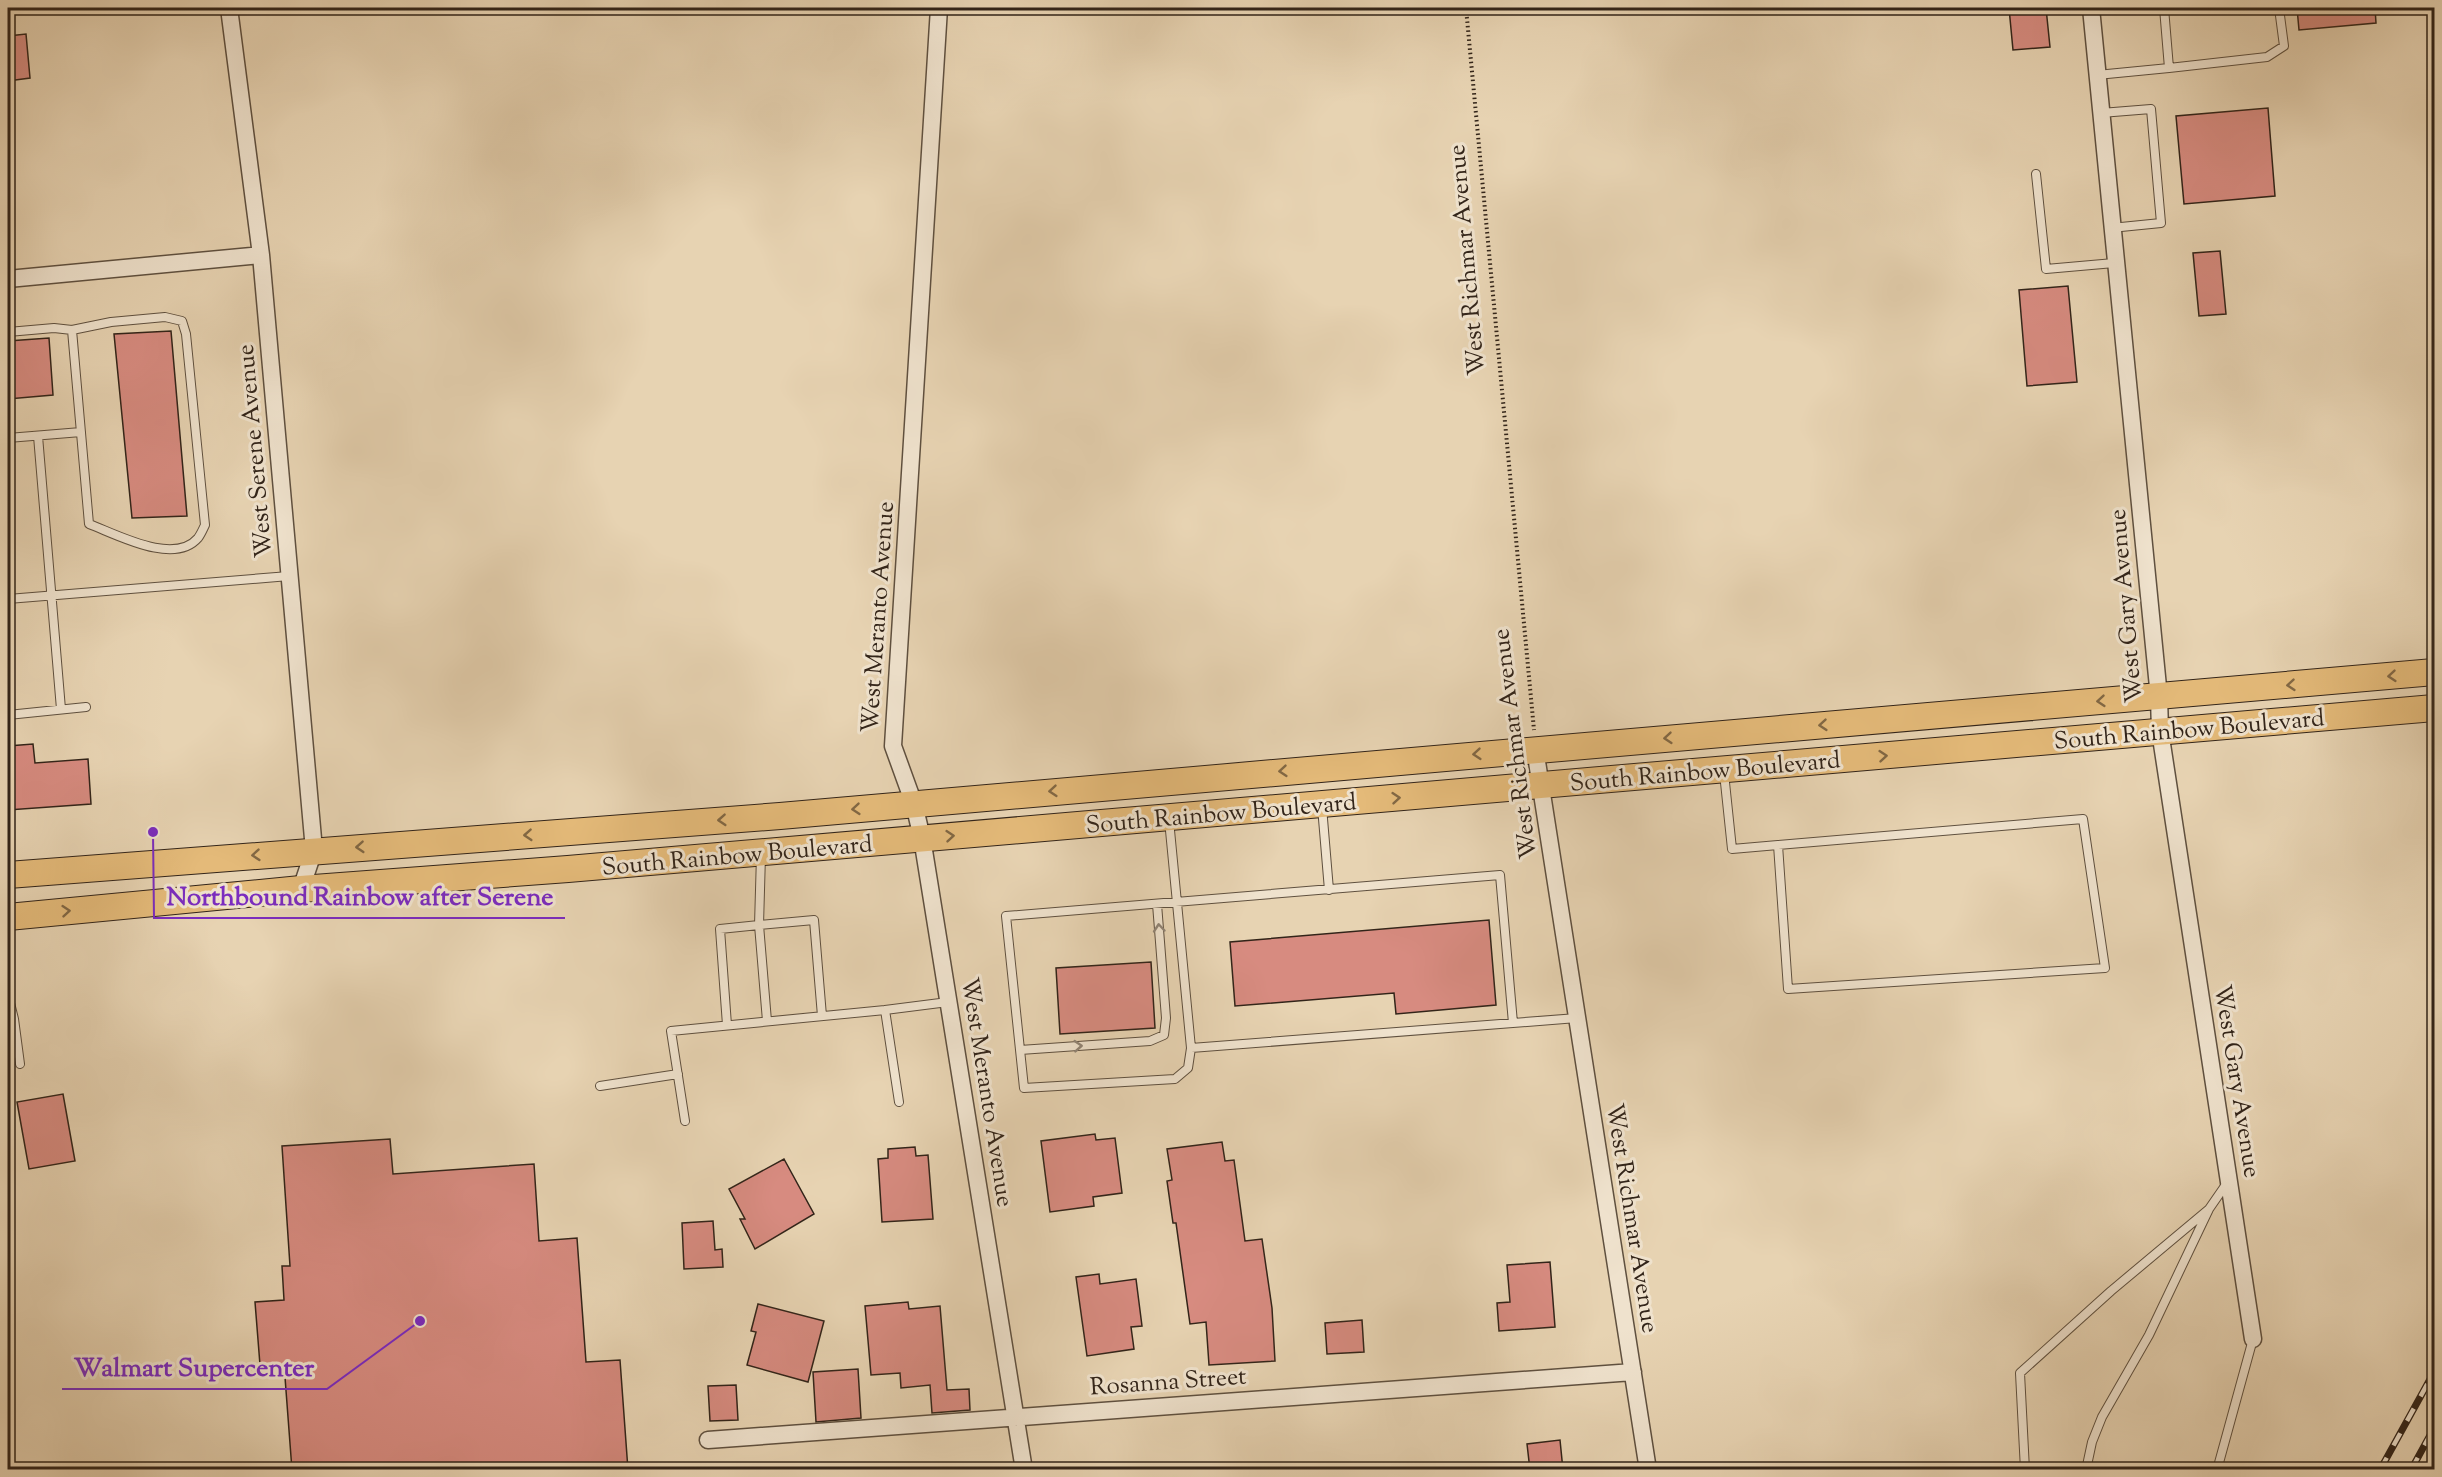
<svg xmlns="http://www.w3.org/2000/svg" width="2442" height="1477" viewBox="0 0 2442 1477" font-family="'Sorts Mill Goudy',serif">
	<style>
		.building { fill: #d78b80; stroke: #322419; stroke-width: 1.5 }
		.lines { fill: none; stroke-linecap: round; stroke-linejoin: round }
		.service-casing { stroke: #5f503f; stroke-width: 10 }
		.minor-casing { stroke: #5f503f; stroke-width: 19 }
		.primary-casing { stroke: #322419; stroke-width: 28 }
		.path { stroke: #322419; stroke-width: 4; stroke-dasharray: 1.5 3; stroke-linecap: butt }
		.service { stroke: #efe2cd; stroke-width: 8 }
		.minor { stroke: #efe2cd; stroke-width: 16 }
		.primary { stroke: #e4ba79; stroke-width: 26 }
		.rail-casing { stroke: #322419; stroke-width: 7 }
		.rail { stroke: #efe2cd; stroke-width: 4.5; stroke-dasharray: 14; stroke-linecap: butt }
		.oneway { stroke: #826844 }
		.oneway2 { stroke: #908373 }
		.labels { text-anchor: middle; stroke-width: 6; stroke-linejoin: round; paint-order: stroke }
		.street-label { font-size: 24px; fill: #322419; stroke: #efe2cd }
		.leader { fill: none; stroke: #7b2cbf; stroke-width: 2 }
		.callout-dot { fill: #7b2cbf; stroke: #efe2cd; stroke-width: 2 }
		.callout-label { font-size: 26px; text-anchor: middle; font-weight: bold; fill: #7b2cbf; stroke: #efe2cd; stroke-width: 6; stroke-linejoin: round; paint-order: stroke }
	</style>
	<rect width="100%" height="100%" fill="#e7d3b2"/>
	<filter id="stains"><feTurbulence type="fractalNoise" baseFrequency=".00333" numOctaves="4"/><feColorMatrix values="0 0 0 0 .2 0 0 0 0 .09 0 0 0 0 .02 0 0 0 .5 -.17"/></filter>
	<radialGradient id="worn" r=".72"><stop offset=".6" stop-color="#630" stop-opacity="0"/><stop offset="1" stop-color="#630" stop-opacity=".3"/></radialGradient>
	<path class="building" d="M2009 8H2046L2050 47 2013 50Z
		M2297 8H2375L2376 23 2299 30Z
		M26 34 30 78 8 81V36Z
		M2268 108 2275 196 2184 204 2176 116Z
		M2220 251 2226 314 2199 316 2193 253Z
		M2068 286 2077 382 2027 386 2019 290Z
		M171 331 187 516 132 518 114 334Z
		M49 338 53 395 8 399V341Z
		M33 744 35 763 88 759 91 804 8 810V746Z
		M1489 920 1496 1005 1396 1014 1394 993 1235 1006 1230 942Z
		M1151 962 1155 1028 1060 1034 1056 968Z
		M63 1094 75 1161 29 1169 17 1102Z
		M1095 1134 1096 1140 1115 1138 1122 1193 1093 1197 1094 1206 1050 1212 1041 1141Z
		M390 1139 393 1174 534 1164 539 1241 577 1238 586 1362 620 1360 628 1470H292L284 1364 260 1365 255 1302 284 1300 282 1266H290L282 1146Z
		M1222 1142 1225 1161 1234 1160 1245 1241 1262 1239 1272 1308 1275 1361 1209 1365 1206 1322 1190 1324 1176 1223H1173L1167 1181 1172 1180 1167 1149Z
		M915 1147 916 1156 928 1155 933 1219 882 1222 878 1159 888 1158V1149Z
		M784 1159 814 1214 755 1249 740 1219H745L729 1189Z
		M713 1221 715 1250 722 1249 723 1267 684 1269 682 1223Z
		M1550 1262 1555 1327 1499 1331 1497 1303 1510 1302 1507 1265Z
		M1099 1274 1100 1284 1136 1279 1142 1326 1131 1327 1134 1349 1087 1356 1076 1277Z
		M908 1302 909 1309 940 1306 947 1390 969 1389 970 1410 932 1413 930 1385 901 1388 900 1373 871 1375 865 1306Z
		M758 1304 824 1321 808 1382 747 1365 756 1332 751 1331Z
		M1362 1320 1364 1352 1327 1354 1325 1323Z
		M858 1369 861 1418 816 1422 813 1372Z
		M736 1385 738 1420 710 1421 708 1386Z
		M1560 1440 1563 1470H1530L1527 1444Z"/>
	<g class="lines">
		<g class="service-casing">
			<path id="service" d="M2169 68 2267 57 2284 46 2279 8
				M2097 75 2169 68 2164 8
				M2101 113 2151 109 2161 223 2111 228
				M2036 174 2046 269 2114 263
				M8 332 54 328 72 330 111 322 165 317 182 321 186 334 205 525C203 529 201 534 198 538 174 566 116 534 89 524L72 330
				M38 436 61 709
				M8 438 81 432
				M8 599 289 576
				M8 715 86 707
				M1724 773 1732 849 1778 845 1788 989 2105 968 2083 819 1778 845
				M1322 807 1329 890
				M1169 820 1191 1048 1577 1018
				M761 855 759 925 814 920 822 1016
				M8 995 14 1019 20 1064
				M727 1025 720 929 759 925 767 1021
				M1191 1048 1188 1068 1175 1079 1024 1088 1006 916 1500 875 1513 1023
				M1020 1050 1150 1041 1164 1035 1166 1018 1157 904
				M600 1086 678 1074
				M899 1102 885 1010 948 1002
				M685 1121 671 1031 885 1010
				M2025 1470 2020 1373 2111 1291 2209 1209
				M2086 1470 2092 1442 2102 1417 2149 1335 2209 1209 2227 1183
				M2217 1470 2253 1339"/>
		</g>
		<g class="minor-casing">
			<path id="minor" d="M229 8 261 255 314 850 301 889
				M939 8 893 746 914 804 922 838 1024 1470
				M2091 8 2159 697 2160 731 2253 1339
				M8 279 261 255
				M1535 749 1648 1470
				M708 1440 1633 1372"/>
		</g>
		<g class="primary-casing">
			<path id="primary" d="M8 875 780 816 2434 672
				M8 917 301 889 568 869 2434 708"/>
		</g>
		<path class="path" d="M1466 8 1534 730"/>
		<use href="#service" class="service"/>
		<use href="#minor" class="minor"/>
		<use href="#primary" class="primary"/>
		<g class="rail-casing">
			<path id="rail" d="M2380 1470 2434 1372
				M2411 1470 2434 1428"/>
		</g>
		<use href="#rail" class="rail"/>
	</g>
	<defs><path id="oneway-chevron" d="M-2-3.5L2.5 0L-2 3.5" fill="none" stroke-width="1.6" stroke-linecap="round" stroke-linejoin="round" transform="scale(1.5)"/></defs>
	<g class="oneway">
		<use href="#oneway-chevron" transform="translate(2392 676) rotate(175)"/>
		<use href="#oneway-chevron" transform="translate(2291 685) rotate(175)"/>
		<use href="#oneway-chevron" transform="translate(2101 701) rotate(175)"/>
		<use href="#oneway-chevron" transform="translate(1823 725) rotate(175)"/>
		<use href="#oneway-chevron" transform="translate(1668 738) rotate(175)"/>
		<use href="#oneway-chevron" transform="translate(1477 754) rotate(175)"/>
		<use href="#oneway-chevron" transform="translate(1883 756) rotate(-5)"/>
		<use href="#oneway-chevron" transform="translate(1283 771) rotate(175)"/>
		<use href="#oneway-chevron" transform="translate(1053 791) rotate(175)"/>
		<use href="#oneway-chevron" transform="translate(1396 798) rotate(-5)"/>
		<use href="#oneway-chevron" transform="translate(856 809) rotate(175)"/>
		<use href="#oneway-chevron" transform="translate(722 820) rotate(176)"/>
		<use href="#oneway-chevron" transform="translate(528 835) rotate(176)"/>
		<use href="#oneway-chevron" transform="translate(950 836) rotate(-5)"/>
		<use href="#oneway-chevron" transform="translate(360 847) rotate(176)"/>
		<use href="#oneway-chevron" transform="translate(256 855) rotate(175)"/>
		<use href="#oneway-chevron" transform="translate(66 911) rotate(-5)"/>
	</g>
	<g class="oneway2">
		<use href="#oneway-chevron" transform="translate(1159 928) rotate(-95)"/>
		<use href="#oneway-chevron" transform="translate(1078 1046) rotate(-4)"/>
	</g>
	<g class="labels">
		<g class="street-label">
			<text transform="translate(1466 260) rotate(-95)" y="8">West Richmar Avenue</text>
			<text transform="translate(254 451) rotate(-95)" y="8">West Serene Avenue</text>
			<text transform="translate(2125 606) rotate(-95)" y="8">West Gary Avenue</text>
			<text transform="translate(877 617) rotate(-86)" y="8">West Meranto Avenue</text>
			<text transform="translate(2189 729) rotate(-5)" y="8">South Rainbow Boulevard</text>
			<text transform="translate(1514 744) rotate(-97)" y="8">West Richmar Avenue</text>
			<text transform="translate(1705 771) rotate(-5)" y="8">South Rainbow Boulevard</text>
			<text transform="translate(1221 813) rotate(-5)" y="8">South Rainbow Boulevard</text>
			<text transform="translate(737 855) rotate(-5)" y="8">South Rainbow Boulevard</text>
			<text transform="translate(2238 1081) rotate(81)" y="8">West Gary Avenue</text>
			<text transform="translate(988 1092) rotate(81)" y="8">West Meranto Avenue</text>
			<text transform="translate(1633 1218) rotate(81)" y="8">West Richmar Avenue</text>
			<text transform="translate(1168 1381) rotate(-4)" y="8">Rosanna Street</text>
		</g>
	</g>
	<path class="leader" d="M153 832L154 918H565M420 1321L327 1389H62"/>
	<g class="callout-dot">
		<circle cx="153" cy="832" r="6"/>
		<circle cx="420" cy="1321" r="6"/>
	</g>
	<g class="callout-label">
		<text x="360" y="905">Northbound Rainbow after Serene</text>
		<text x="194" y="1376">Walmart Supercenter</text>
	</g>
	<rect width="2442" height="1477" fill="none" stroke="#e7d3b2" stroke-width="30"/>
	<rect x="9" y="9" width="2424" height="1459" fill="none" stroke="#322419" stroke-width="3"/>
	<rect x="15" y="15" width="2412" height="1447" fill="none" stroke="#322419" stroke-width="1.5"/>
	<rect width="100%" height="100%" filter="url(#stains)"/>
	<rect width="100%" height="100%" fill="url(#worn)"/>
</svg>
